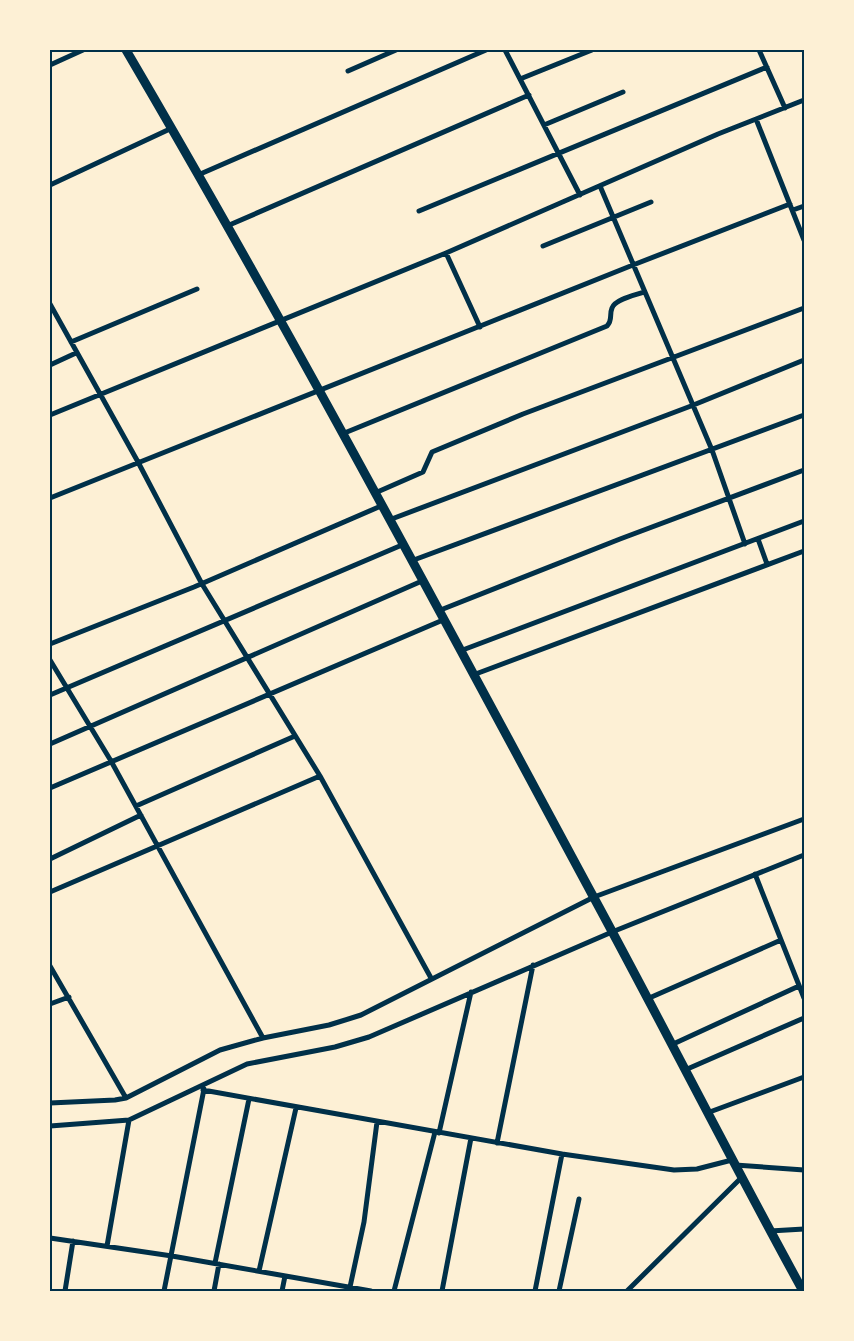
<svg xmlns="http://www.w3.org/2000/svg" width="854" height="1341" viewBox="0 0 854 1341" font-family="'Golos Text',sans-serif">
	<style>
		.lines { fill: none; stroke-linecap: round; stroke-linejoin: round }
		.minor { stroke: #003049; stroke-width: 5 }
		.tertiary { stroke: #003049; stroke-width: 9 }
		.neatline { fill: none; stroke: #003049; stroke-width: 2 }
	</style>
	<rect width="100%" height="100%" fill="#fdf0d5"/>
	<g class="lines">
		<path class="minor" d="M505 50 580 195
			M759 50 785 108
			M50 65 83 50
			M348 71 396 50
			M520 79 592 50
			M756 119 804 240
			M544 125 623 92
			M198 175 486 50
			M50 185 172 128
			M600 186 712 450 745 544
			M793 210 804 206
			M419 211 767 67
			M227 226 529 95
			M543 246 651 202
			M446 253 480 327
			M50 304 138 462 202 584 320 776 431 978
			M71 342 197 289
			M50 365 76 353
			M50 415 446 253 718 134 804 100
			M342 434 607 326C613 320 609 315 612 308 615 299 636 295 644 292
			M375 493 423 472 432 452 523 414 804 308
			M50 498 633 265 790 204
			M389 520 691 406 804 360
			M758 539 767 564
			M411 561 804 415
			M438 611 620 539 804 470
			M50 644 194 587 381 506
			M460 651 804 521
			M50 660 111 761 263 1038
			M473 675 804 551
			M50 695 402 545
			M50 744 422 581
			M50 788 443 620
			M136 806 295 736
			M50 859 141 815
			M755 874 804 998
			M50 892 320 776
			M50 966 126 1098
			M647 999 781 940
			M50 1004 69 997
			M671 1045 799 986
			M685 1070 804 1018
			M203 1090 562 1154 674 1170 697 1169 732 1160
			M50 1103 115 1100 126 1098 220 1050 263 1038 329 1025 361 1015 594 897 804 819
			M707 1113 804 1077
			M50 1126 129 1120 247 1064 335 1047 369 1037 612 932 804 855
			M439 1133 471 992
			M497 1143 533 965
			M735 1165 804 1170
			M770 1231 804 1229
			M50 1238 172 1256 371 1291
			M107 1246 129 1120
			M215 1263 249 1099
			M259 1271 296 1108
			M350 1287 364 1222 377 1122
			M65 1291 73 1241
			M164 1291 204 1089
			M214 1291 219 1264
			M282 1291 285 1276
			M394 1291 435 1132
			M442 1291 471 1138
			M535 1291 562 1154
			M559 1291 579 1199
			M627 1291 741 1178"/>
		<path class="tertiary" d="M126 50C289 328 440 612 593 896 664 1027 731 1160 803 1291"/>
	</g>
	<rect width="854" height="1341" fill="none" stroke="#fdf0d5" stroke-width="102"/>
	<rect x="51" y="51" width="752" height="1239" class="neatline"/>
</svg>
